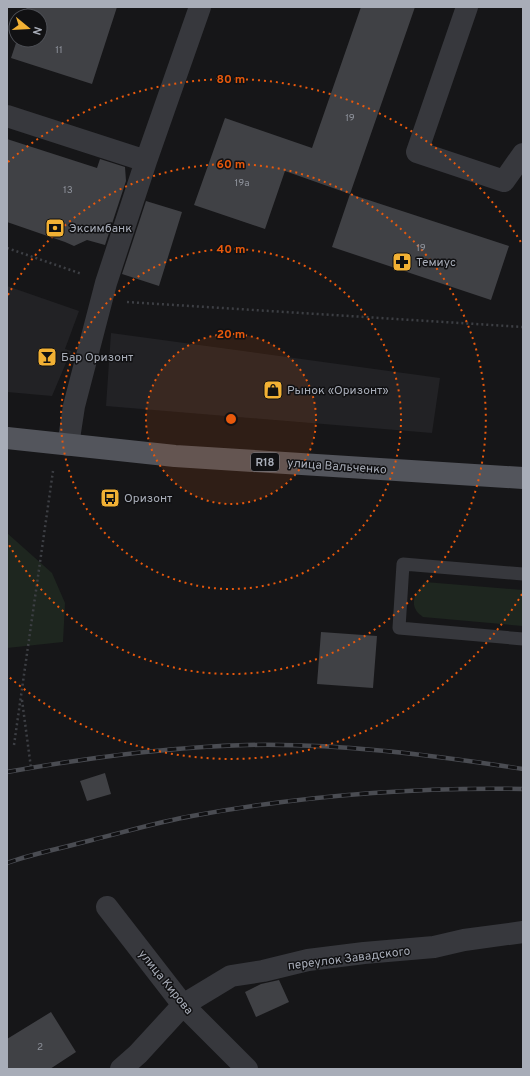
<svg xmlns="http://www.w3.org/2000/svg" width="530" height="1076" viewBox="0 0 530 1076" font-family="Overpass,sans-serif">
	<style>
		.built { fill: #222225 }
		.green { fill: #1e261f }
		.building { fill: #404145 }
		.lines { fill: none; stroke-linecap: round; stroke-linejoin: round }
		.path { stroke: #3d3f44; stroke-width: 2.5; stroke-dasharray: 2 3; stroke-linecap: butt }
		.lane { stroke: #37383d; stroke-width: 13 }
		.street { stroke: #37383d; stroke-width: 22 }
		.primary { stroke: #53555c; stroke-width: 22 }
		.rail-casing { stroke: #4a4c52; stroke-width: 4.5 }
		.rail { stroke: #111113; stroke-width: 3; stroke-dasharray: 9; stroke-linecap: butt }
		.ring { fill: none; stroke: #e8590c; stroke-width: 2; stroke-dasharray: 2 4 }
		.labels { text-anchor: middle; stroke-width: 3; stroke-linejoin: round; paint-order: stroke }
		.number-label { font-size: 10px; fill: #8e929b }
		.shield { fill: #111113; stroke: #7b7e86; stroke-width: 1 }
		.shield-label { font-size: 11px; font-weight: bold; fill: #a8adb8 }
		.poi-label { font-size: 12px; fill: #a8adb8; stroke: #111113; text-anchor: start }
		.street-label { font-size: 12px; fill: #a8adb8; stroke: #111113 }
		.centre { fill: #e8590c; stroke: #111113; stroke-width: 2 }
		.ring-label { font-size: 12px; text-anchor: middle; font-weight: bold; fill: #e8590c; stroke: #111113; stroke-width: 3; stroke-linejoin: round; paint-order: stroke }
	</style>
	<rect width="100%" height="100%" fill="#161618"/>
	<path class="built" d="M7 286 79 311 65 349 71 351 52 396 7 392Z
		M111 333 440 378 432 433 106 406Z"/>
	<path class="green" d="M7 533 52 573 65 603 63 642 7 648Z
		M425 582 523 590V626L423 617C421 615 417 613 416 610 410 600 418 589 425 582Z"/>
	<path class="building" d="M27 7H117L92 84 11 58 17 40H40V16H24Z
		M361 7H415L350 194 285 171 265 229 194 205 225 118 312 148Z
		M7 139 97 168 100 159 125 167 126 181 105 245 87 240 74 246 65 242 7 222Z
		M350 194 509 246 491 300 332 247Z
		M146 201 182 212 159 286 122 274Z
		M321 632 377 636 373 688 317 684Z
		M105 773 111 794 87 801 80 781Z
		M279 980 289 1002 256 1017 245 992 261 984Z
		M51 1012 76 1052 50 1069H7V1039Z"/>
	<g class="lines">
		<path class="path" d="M7 248 82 274
			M127 302 523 327
			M22 700 31 768
			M14 745 53 471"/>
		<path class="lane" d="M523 574 403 564 399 628 523 639"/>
		<path class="street" d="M467 7 417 152 504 181 523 154
			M7 116 146 161
			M68 445 74 406 106 283 146 161 200 7
			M107 907 183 1005 247 1069
			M121 1069 138 1054 183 1005 231 976 263 971 308 960 364 953 434 947 464 940 523 932"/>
		<path class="primary" d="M7 438 175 456 523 478"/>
		<g class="rail-casing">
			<path id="rail" d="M7 772C86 758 166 747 247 745 339 743 432 755 523 769
				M7 863C35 853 63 848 92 840 125 832 158 822 192 816 301 796 412 787 523 789"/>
		</g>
		<use href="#rail" class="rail"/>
	</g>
	<circle cx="231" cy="419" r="85" fill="#e8590c" fill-opacity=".12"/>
	<g class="ring">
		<circle cx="231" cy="419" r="85"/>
		<circle cx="231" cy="419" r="170"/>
		<path d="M8 295A255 255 0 1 1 8 543"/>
		<path d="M522 594A340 340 0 0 1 8 676M8 162A340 340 0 0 1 522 244"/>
	</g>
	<defs>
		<g id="bank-square" transform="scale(1)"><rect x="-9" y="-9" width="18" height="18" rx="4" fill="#f2b134" stroke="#111113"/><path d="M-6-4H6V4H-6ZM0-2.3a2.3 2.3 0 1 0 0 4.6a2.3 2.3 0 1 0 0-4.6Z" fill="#111"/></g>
		<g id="pharmacy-square" transform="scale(1)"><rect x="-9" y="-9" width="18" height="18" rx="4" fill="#f2b134" stroke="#111113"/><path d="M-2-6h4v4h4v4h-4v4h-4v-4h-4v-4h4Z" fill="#111"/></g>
		<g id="bar-square" transform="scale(1)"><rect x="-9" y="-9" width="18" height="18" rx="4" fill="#f2b134" stroke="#111113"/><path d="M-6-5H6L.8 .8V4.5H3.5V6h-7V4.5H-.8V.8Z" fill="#111"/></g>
		<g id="shop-square" transform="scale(1)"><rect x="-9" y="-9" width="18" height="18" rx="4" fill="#f2b134" stroke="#111113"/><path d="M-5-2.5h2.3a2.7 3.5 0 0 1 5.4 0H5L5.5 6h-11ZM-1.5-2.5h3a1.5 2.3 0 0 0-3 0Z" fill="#111"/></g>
		<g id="bus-square" transform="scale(1)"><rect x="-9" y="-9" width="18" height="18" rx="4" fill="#f2b134" stroke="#111113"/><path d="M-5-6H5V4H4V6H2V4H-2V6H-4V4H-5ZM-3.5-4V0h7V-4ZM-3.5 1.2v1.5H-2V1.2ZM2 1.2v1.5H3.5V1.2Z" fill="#111"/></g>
	</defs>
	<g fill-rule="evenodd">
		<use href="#bank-square" x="55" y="228"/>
		<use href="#pharmacy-square" x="402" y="262"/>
		<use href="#bar-square" x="47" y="357"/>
		<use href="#shop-square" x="273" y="390"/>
		<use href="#bus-square" x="110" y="498"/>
	</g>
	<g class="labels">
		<g class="number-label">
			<text x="59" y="53">11</text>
			<text x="350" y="121">19</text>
			<text x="242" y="186">19а</text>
			<text x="68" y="193">13</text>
			<text x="421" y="251">19</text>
			<text x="40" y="1050">2</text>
		</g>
		<rect class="shield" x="251" y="453" width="28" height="18" rx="3"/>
		<g class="shield-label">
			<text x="265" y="466">R18</text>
		</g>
		<g class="poi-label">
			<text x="69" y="232">Эксимбанк</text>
			<text x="416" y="266">Темиус</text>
			<text x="61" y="361">Бар Оризонт</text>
			<text x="287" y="394">Рынок «Оризонт»</text>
			<text x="124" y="502">Оризонт</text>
		</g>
		<g class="street-label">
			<text transform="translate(337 466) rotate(4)" y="4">улица Вальченко</text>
			<text transform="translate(349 958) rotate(-7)" y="4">переулок Завадского</text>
			<text transform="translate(166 982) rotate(51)" y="4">улица Кирова</text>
		</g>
	</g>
	<circle cx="231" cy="419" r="6" class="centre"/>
	<g class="ring-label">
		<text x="231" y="83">80 m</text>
		<text x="231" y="168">60 m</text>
		<text x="231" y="253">40 m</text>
		<text x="231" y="338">20 m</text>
	</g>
	<rect width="530" height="1076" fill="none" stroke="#a8adb8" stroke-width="16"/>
	<g transform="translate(28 28) rotate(108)"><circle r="19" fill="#111113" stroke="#4d4f55"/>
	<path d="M0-3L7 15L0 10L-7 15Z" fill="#f2b134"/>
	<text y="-6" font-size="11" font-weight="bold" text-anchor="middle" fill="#a8adb8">N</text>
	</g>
</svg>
